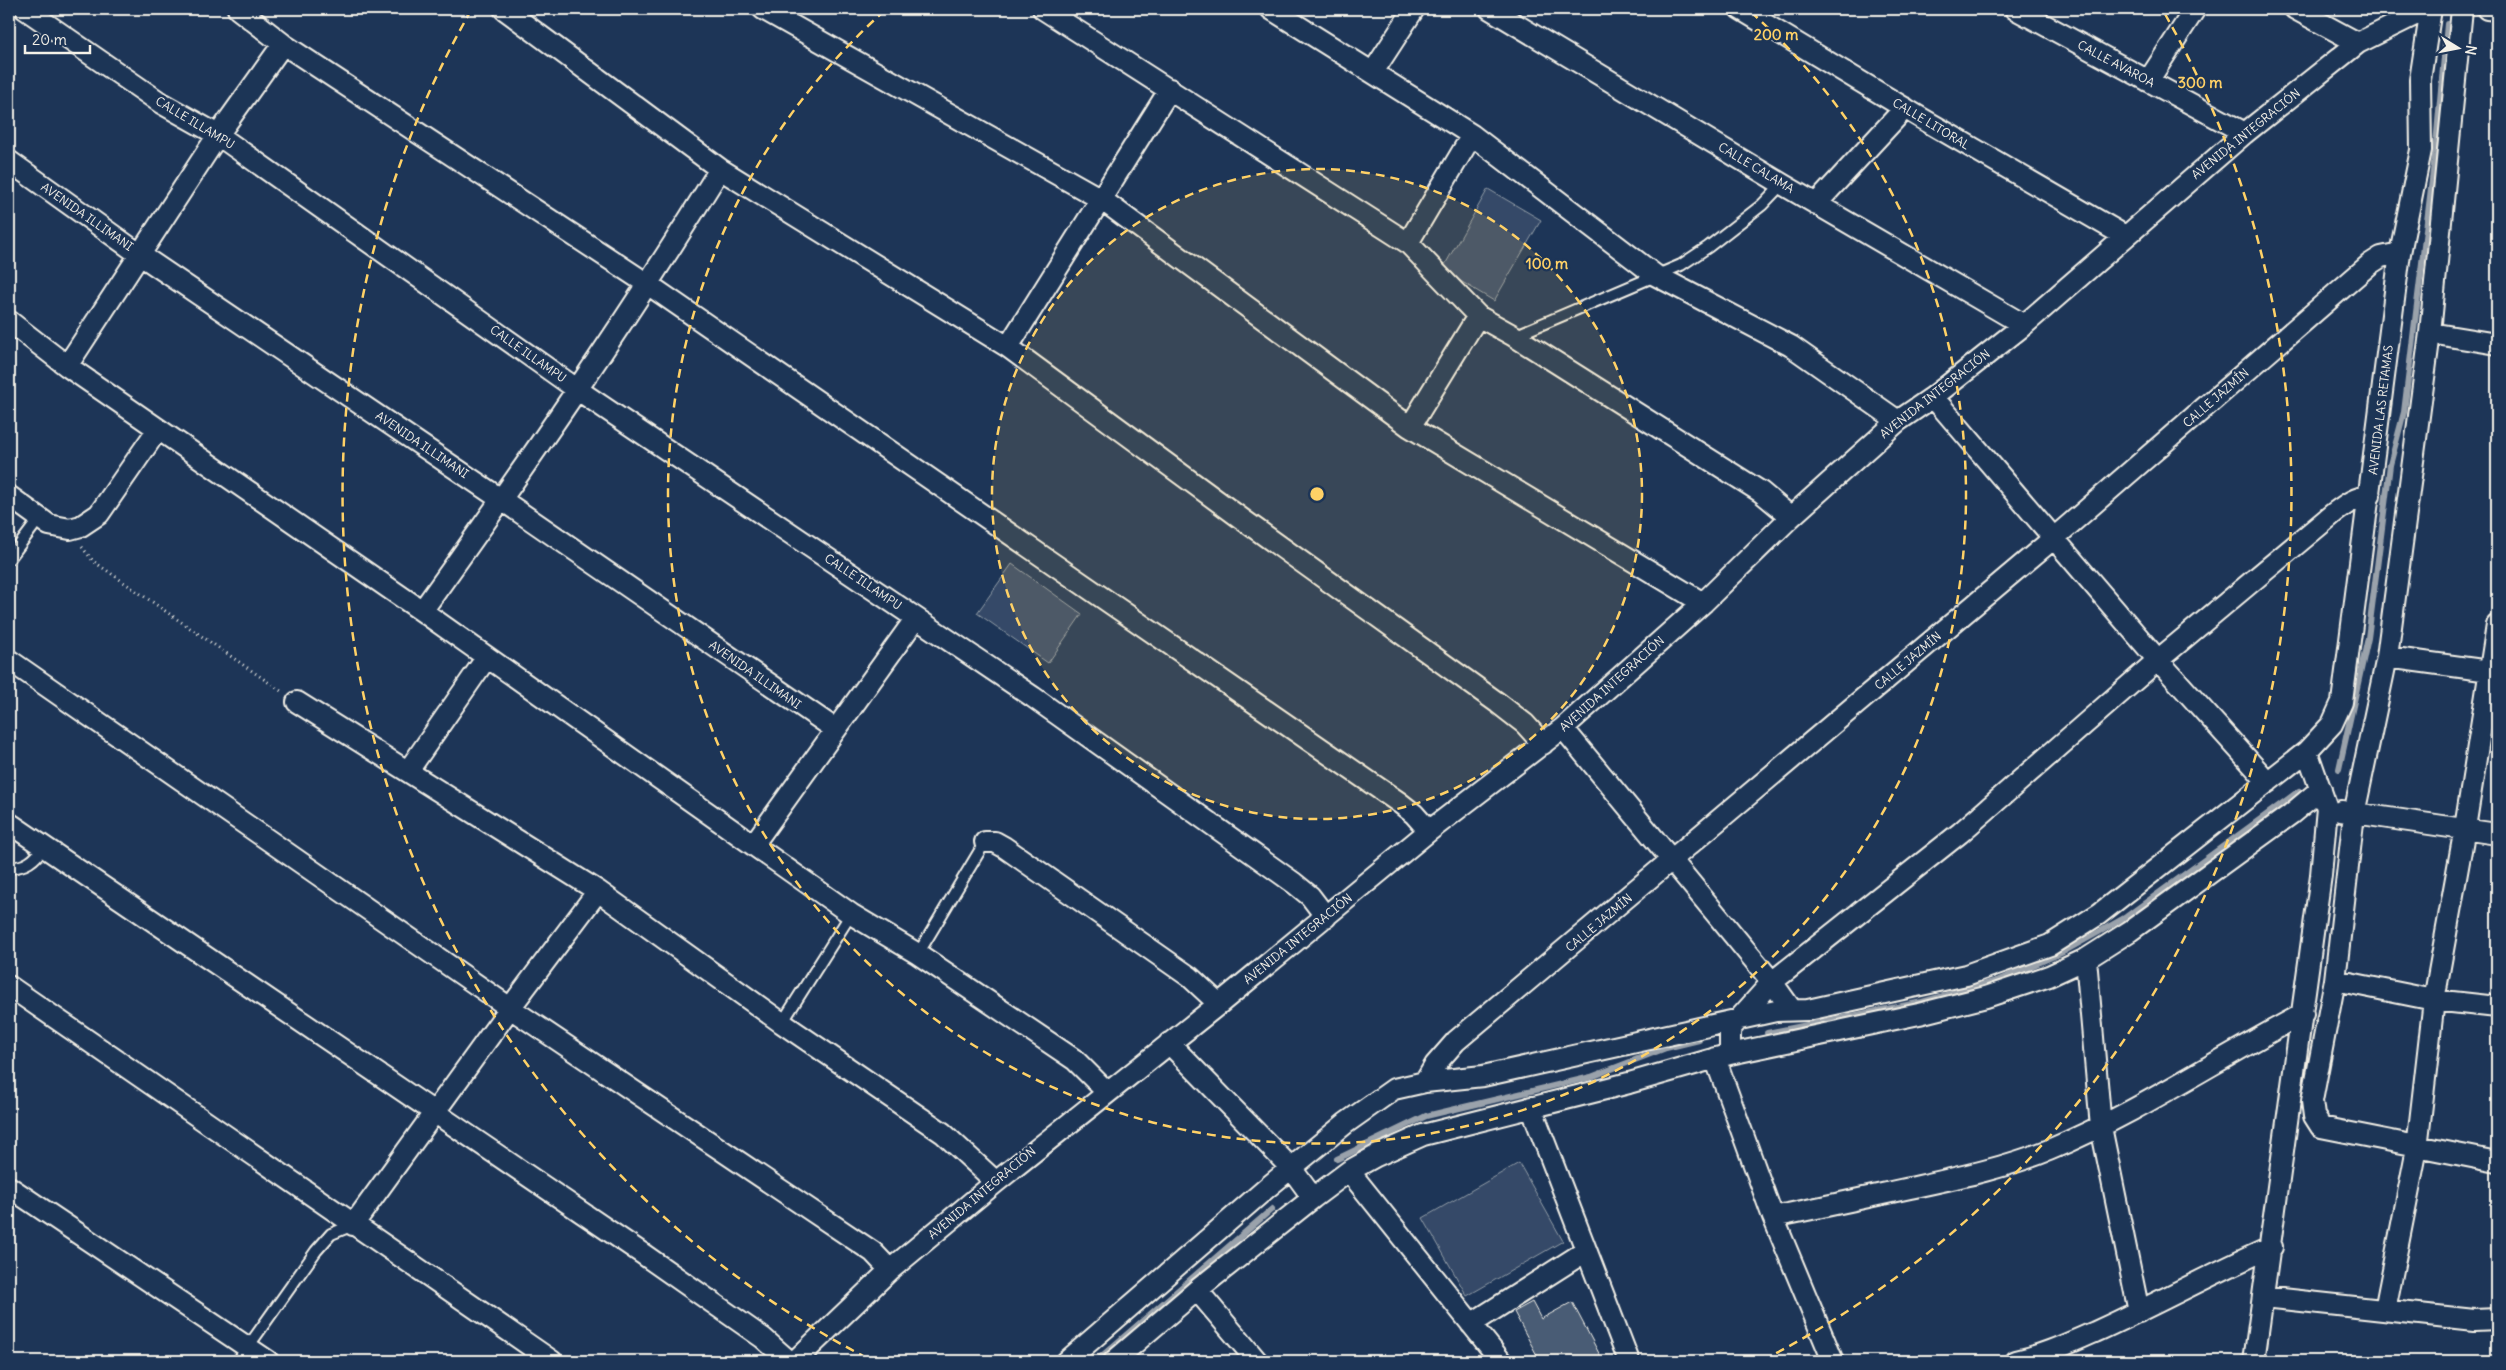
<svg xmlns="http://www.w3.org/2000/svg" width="2506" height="1370" viewBox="0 0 2506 1370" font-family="Delius,sans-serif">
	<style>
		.green { fill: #354a67; stroke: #949ea8 }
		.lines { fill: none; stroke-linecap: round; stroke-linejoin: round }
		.stream { stroke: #9aa2ab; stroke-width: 6 }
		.building { fill: #485b74; stroke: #f4f1e8 }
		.lane-casing { stroke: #f4f1e8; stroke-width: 14 }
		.street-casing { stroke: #f4f1e8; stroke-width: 24 }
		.path { stroke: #f4f1e8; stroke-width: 3; stroke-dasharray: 1 4; stroke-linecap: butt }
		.lane { stroke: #1d3557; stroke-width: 10 }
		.street { stroke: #1d3557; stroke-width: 20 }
		.ring { fill: none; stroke: #ffd166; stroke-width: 2.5; stroke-dasharray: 9 6 }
		.labels { text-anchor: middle; stroke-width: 4.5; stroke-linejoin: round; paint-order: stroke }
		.street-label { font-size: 12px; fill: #f4f1e8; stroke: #1d3557 }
		.centre { fill: #ffd166; stroke: #1d3557; stroke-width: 2.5 }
		.ring-label { font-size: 15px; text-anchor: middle; font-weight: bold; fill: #ffd166; stroke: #1d3557; stroke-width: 4.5; stroke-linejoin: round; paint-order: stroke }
	</style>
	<rect width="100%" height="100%" fill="#1d3557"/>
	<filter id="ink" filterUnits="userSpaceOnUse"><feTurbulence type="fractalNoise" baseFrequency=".02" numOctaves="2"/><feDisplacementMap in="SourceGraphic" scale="10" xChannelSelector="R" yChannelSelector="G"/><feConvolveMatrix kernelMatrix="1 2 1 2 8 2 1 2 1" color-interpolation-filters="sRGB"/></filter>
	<g filter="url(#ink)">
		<path class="green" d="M1488 189 1541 220 1494 301 1442 270Z
			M1012 564 1082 614 1048 663 977 613Z
			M1519 1163 1563 1241 1467 1296 1423 1218Z"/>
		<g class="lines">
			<path class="stream" d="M2339 769 2368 638 2390 465 2404 412 2435 155 2447 24
				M1767 1033 1922 1002 1997 981 2063 952 2126 917 2299 791
				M1337 1159 1426 1116 1591 1077 1666 1048 1699 1040
				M1096 1361 1272 1209"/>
		</g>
		<path class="building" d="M1532 1302 1541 1319 1572 1302 1603 1361H1540L1514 1312Z"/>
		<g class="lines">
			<g class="lane-casing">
				<path id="lane" d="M1514 336 1681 265 1708 247 1762 205 1782 184
					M9 559 39 519
					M9 868C25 867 35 861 43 847
					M918 954 985 842
					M782 1023 851 914
					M238 1361 316 1251 331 1234 353 1225"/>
			</g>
			<g class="street-casing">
				<path id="street" d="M25 9 161 103 218 135 578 390 1033 697 1294 883 1310 896 1326 917
					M238 9 283 44 649 285 1400 803 1414 814 1429 831
					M504 9 720 169 1008 347 1242 519 1498 703 1525 724 1543 744
					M763 9 1101 199 1410 427 1703 603
					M1043 9 1408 243 1478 316 1514 336 1761 492 1791 517
					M1271 9 1472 135 1655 275 1791 346 1898 421
					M1490 9 1782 184 2024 325
					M1740 9 1921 118 2125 236
					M2015 9 2245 133
					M2295 9 2358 43
					M2462 9 2430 333 2387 657 2354 814 2335 980 2312 1101 2314 1116 2321 1127 2497 1162
					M2487 9 2497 10
					M1373 72 1414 9
					M2148 81 2195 9
					M9 161 139 254 502 500 835 729
					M1816 204 1905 108
					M1408 243 1472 135
					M9 321 67 366 422 611 851 914 918 954 1075 1060 1106 1091
					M2430 333 2497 344
					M1008 347 1170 89
					M67 366 218 135 283 44
					M1933 397 2158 660 2268 782
					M1410 427 1478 316
					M9 496 49 525 70 529 81 526 99 514 158 429
					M422 611C526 466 626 322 720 169
					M2387 657 2497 672
					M9 660 510 1008 873 1252 890 1270
					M297 702 598 891 782 1023 943 1133 996 1182
					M1563 728 1772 982 1792 1010
					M408 771 487 657
					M2341 811 2497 834
					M9 823 643 1254 763 1338 789 1361
					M985 842H995L1004 847 1190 977 1219 1004
					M753 845 916 618
					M2086 959 2101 1127 2139 1312
					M2335 980 2434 1000 2497 1007
					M9 986 552 1361
					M1169 1043 1291 1168 1313 1198
					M1730 1054V1029L1772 982 1960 833 2158 660 2334 513C2346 504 2355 497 2370 496
					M1715 1058 1773 1217 1833 1361
					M1425 1082 1435 1065 1456 1041 2054 538 2370 264 2381 257 2400 253
					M1531 1107 1629 1361
					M1349 1171 1501 1361
					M9 1187 268 1361
					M1773 1217C1818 1208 1864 1198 1910 1188 1956 1178 2005 1168 2049 1150 2138 1113 2217 1059 2303 1014
					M353 1225 510 1008 598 891
					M1197 1290 1257 1361
					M2264 1297 2474 1320 2497 1319
					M2385 1310 2417 1148 2434 1000 2465 828 2497 625
					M1471 1324 1586 1251
					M795 1361 890 1270 996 1182 1219 1004 1429 831 1563 728 1703 603 1791 517 1898 421 1933 397 2024 325 2245 133 2358 43 2427 9
					M1067 1361 1268 1187 1346 1123 1394 1089 1425 1082 1483 1076 1776 1011 1808 1010 1966 975 2050 945 2099 914 2307 751 2332 724 2342 702 2400 253 2421 150 2420 80 2431 9
					M1114 1361 1197 1290 1313 1198 1349 1171 1376 1156 1423 1135 1629 1083 1730 1054 1919 1014 1986 997 2049 976 2086 959 2130 931 2291 814 2321 789
					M2016 1361C2044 1355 2069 1343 2095 1332 2155 1305 2212 1273 2272 1247
					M2254 1361 2321 875 2327 808 2307 751"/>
			</g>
			<path class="path" d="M82 547 93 561 281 691"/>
			<use href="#lane" class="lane"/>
			<use href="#street" class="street"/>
		</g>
	</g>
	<circle cx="1317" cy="494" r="325" fill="#ffd166" fill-opacity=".12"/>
	<g class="ring">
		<circle cx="1317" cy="494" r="325"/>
		<path d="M1751 12A649 649 0 1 1 883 12"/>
		<path d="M867 1358A974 974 0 0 1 469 14M2165 14A974 974 0 0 1 1767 1358"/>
	</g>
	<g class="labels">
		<g class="street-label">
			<text transform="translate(2116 64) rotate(28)" y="4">CALLE AVAROA</text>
			<text transform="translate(195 123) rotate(31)" y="4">CALLE ILLAMPU</text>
			<text transform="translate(1931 124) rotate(31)" y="4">CALLE LITORAL</text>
			<text transform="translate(2246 134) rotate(-39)" y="4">AVENIDA INTEGRACIÓN</text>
			<text transform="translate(1756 168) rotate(31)" y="4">CALLE CALAMA</text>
			<text transform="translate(87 217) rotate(35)" y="4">AVENIDA ILLIMANI</text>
			<text transform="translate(528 354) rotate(35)" y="4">CALLE ILLAMPU</text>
			<text transform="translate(1935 394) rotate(-38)" y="4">AVENIDA INTEGRACIÓN</text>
			<text transform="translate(2216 398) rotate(-41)" y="4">CALLE JAZMÍN</text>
			<text transform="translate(2381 410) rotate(-83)" y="4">AVENIDA LAS RETAMAS</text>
			<text transform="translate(422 445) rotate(34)" y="4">AVENIDA ILLIMANI</text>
			<text transform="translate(863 582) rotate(34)" y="4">CALLE ILLAMPU</text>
			<text transform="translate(1908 661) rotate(-40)" y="4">CALLE JAZMÍN</text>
			<text transform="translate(755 675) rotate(35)" y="4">AVENIDA ILLIMANI</text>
			<text transform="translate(1612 684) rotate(-42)" y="4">AVENIDA INTEGRACIÓN</text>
			<text transform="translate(1599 923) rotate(-40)" y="4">CALLE JAZMÍN</text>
			<text transform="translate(1298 939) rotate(-39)" y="4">AVENIDA INTEGRACIÓN</text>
			<text transform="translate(982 1193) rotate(-40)" y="4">AVENIDA INTEGRACIÓN</text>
		</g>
	</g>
	<circle cx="1317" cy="494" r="8" class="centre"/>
	<g class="ring-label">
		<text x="1776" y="40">200 m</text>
		<text x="2200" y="88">300 m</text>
		<text x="1547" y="269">100 m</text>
	</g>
	<rect width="2506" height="1370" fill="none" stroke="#1d3557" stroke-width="30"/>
	<rect x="15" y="15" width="2476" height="1340" fill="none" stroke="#f4f1e8" stroke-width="2" filter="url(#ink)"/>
	<g transform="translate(2458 48) rotate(100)" stroke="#1d3557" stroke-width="4" paint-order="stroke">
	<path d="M0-4L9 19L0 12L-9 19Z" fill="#f4f1e8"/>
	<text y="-8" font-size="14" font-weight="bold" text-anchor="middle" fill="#f4f1e8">N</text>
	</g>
	<path d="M25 45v8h65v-8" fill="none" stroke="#f4f1e8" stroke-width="2.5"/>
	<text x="32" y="45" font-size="15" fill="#f4f1e8" stroke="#1d3557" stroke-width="4" paint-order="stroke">20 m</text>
</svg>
